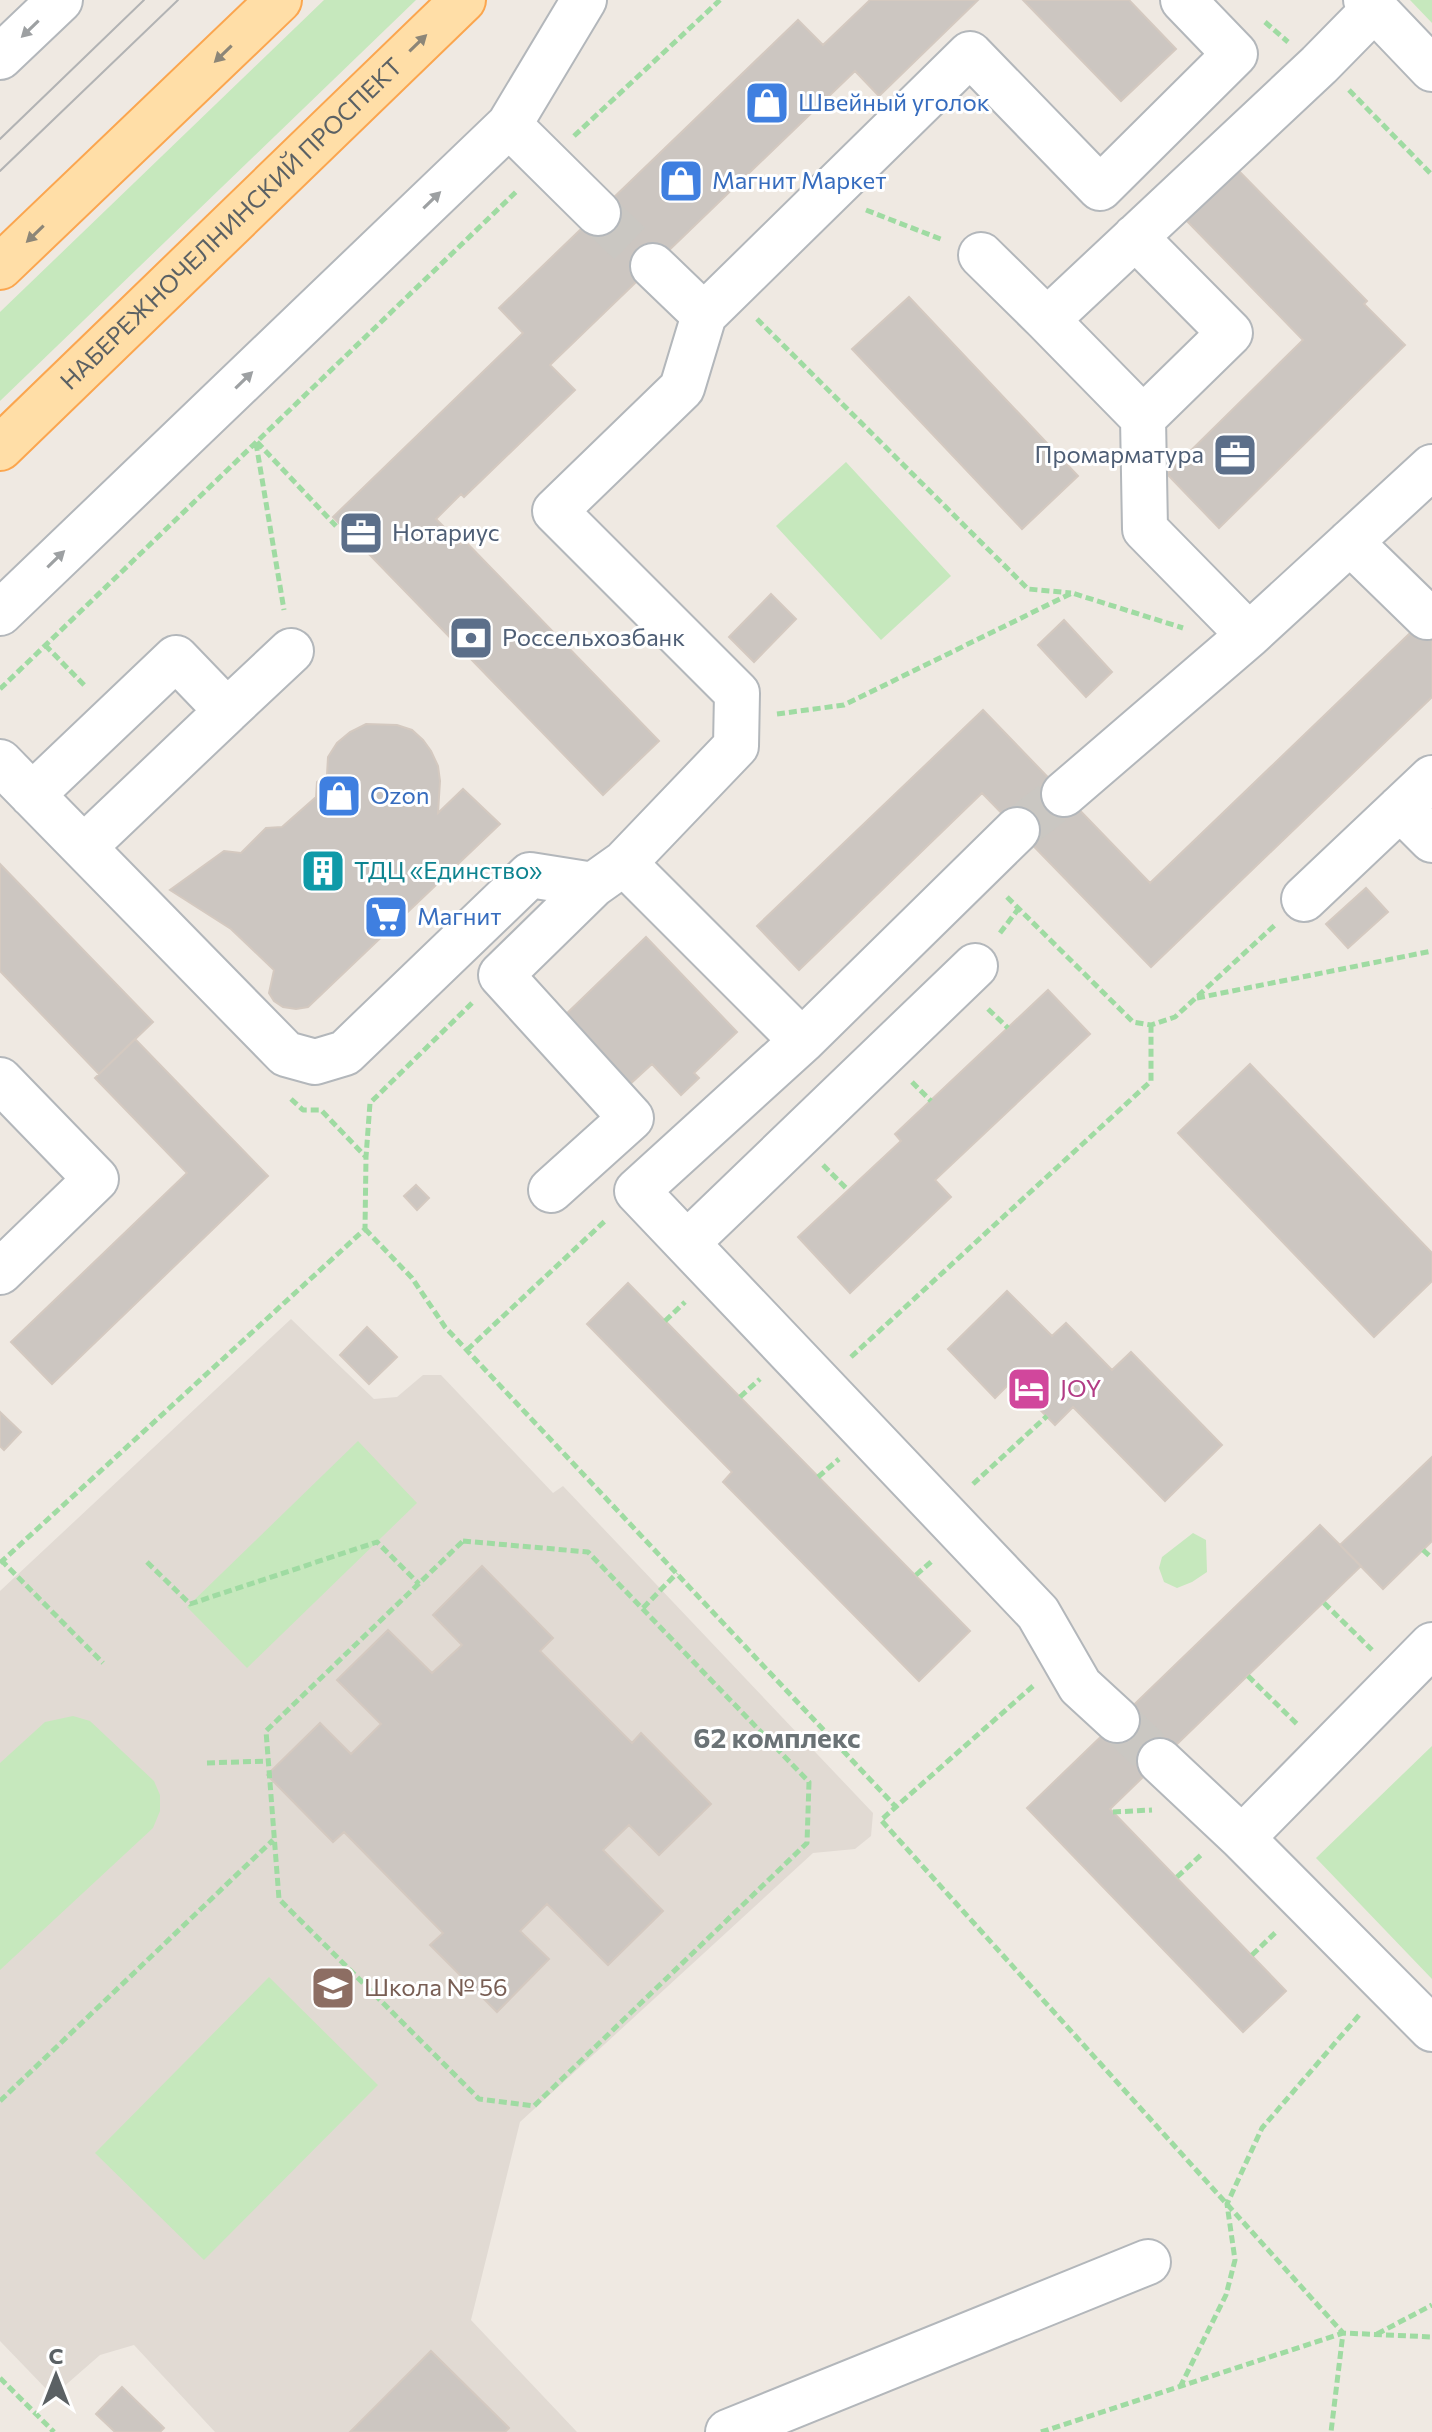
<svg xmlns="http://www.w3.org/2000/svg" width="1432" height="2432" viewBox="0 0 1432 2432" font-family="Commissioner,sans-serif">
	<style>
		.education { fill: #e1dad3 }
		.green { fill: #c6e8bd }
		.building { fill: #ccc6c1; stroke: #d4c9c0; stroke-width: 2 }
		.lines { fill: none; stroke-linecap: round; stroke-linejoin: round }
		.minor-tunnel { stroke: #cac7c2; stroke-width: 44; stroke-dasharray: 44 22; stroke-linecap: butt }
		.minor-casing { stroke: #b3b7bb; stroke-width: 48 }
		.major-casing { stroke: #fba64f; stroke-width: 48 }
		.path { stroke: #9fdba2; stroke-width: 5; stroke-dasharray: 8 4; stroke-linecap: butt }
		.minor { stroke: #fff; stroke-width: 44 }
		.major { stroke: #ffdea7; stroke-width: 44 }
		.tram { stroke: #b2b3b4; stroke-width: 2 }
		.oneway { fill: #9da0a2 }
		.oneway2 { fill: #8c8678 }
		.labels { text-anchor: middle; stroke-width: 6; stroke-linejoin: round; paint-order: stroke }
		.shop-label { font-size: 24px; fill: #366cbe; stroke: #fff; text-anchor: start }
		.street-label { font-size: 24px; fill: #5b6164; stroke: #fff }
		.service-label { font-size: 24px; fill: #4e5e75; stroke: #fff; text-anchor: start }
		.culture-label { font-size: 24px; fill: #0d838f; stroke: #fff; text-anchor: start }
		.hotel-label { font-size: 24px; fill: #b23c85; stroke: #fff; text-anchor: start }
		.education-label { font-size: 24px; fill: #785e54; stroke: #fff; text-anchor: start }
		.quarter-label { font-size: 28px; font-weight: bold; fill: #6b7376; stroke: #fff }
	</style>
	<rect width="100%" height="100%" fill="#efe9e2"/>
	<path class="education" d="M291 1319 374 1399 397 1397 423 1375H441L553 1493 563 1486 873 1813 871 1836 855 1849 813 1853 520 2122 471 2320 577 2432H215L134 2345 100 2355 53 2396 0 2341V1591Z"/>
	<path class="green" d="M324 0H416L0 401V312Z
		M1410 0H1432V23Z
		M846 462 951 576 881 640 776 526Z
		M358 1441 417 1503 247 1668 187 1607Z
		M1193 1533 1206 1540 1207 1572 1192 1582 1177 1588 1164 1582 1159 1568 1162 1557Z
		M73 1716 90 1721 154 1781 160 1795V1811L153 1828 0 1970V1763L45 1722Z
		M1432 1746V1979L1316 1858Z
		M269 1977 378 2085 204 2260 95 2153Z"/>
	<path class="building" d="M870 0H978L879 96 855 71 550 365 575 390 464 497 461 494 436 519 461 544 464 540 659 741 603 795 333 517 523 333 499 308 798 20 823 45Z
		M1023 0H1129L1176 49 1121 101Z
		M1233 165 1367 301 1364 304 1405 345 1219 528 1167 474 1303 340 1182 216Z
		M909 297 1078 476 1022 529 852 349Z
		M771 594 796 619 754 662 729 637Z
		M1432 612V697L1151 967 982 793 799 970 757 926 983 710 1150 883Z
		M1064 620 1112 672 1086 697 1038 645Z
		M366 724 397 725 412 730 423 740 431 751 438 766 440 781 438 813 463 789 500 824 308 1007 296 1009 283 1007 274 1001 269 993 274 970 231 929 170 890 224 851 241 853 266 828 282 827 316 797 317 782 327 775 328 757 337 743 350 732Z
		M0 864 153 1022 99 1074 0 971Z
		M1366 888 1388 912 1348 948 1326 924Z
		M646 937 737 1032 694 1073 699 1078 681 1095 652 1064 629 1085 563 1017Z
		M1048 990 1090 1034 935 1180 951 1197 850 1293 798 1237 901 1141 895 1134Z
		M135 1039 268 1176 52 1384 11 1342 187 1173 95 1078Z
		M1250 1064 1432 1253V1281L1374 1337 1178 1133Z
		M416 1185 429 1198 417 1210 404 1196Z
		M628 1283 970 1631 919 1681 723 1482 732 1472 587 1324Z
		M1007 1291 1052 1336 1066 1323 1112 1370 1131 1352 1222 1445 1165 1501 1073 1407 1055 1425 1012 1381 995 1398 948 1349Z
		M367 1327 397 1357 369 1384 340 1355Z
		M0 1412 21 1432 4 1450 0 1446Z
		M1432 1457V1541L1383 1589 1340 1545Z
		M1320 1525 1361 1566 1110 1809 1286 1991 1243 2032 1027 1808Z
		M482 1566 553 1638 540 1651 632 1743 641 1733 711 1804 659 1855 629 1825 603 1850 663 1911 608 1965 547 1904 520 1931 549 1959 497 2012 430 1945 443 1933 344 1832 333 1842 267 1775 320 1723 351 1754 381 1724 337 1680 388 1630 432 1673 462 1645 433 1615Z
		M431 2351 509 2428 505 2432H350Z
		M122 2387 164 2428 160 2432H115L96 2414Z"/>
	<g class="lines">
		<path class="minor-tunnel" d="M598 213 653 266
			M1017 830 1064 794
			M1117 1720 1160 1761"/>
		<g class="minor-casing">
			<path id="minor" d="M1366 0 1432 69
				M0 57 60 0
				M509 125 598 213
				M1135 237 1230 333 1143 418
				M981 255 1047 320
				M653 266 704 315
				M1350 542 1427 617
				M0 613 509 125 584 0
				M1249 635 1145 529 1143 418 1047 320 1319 65 1374 9
				M227 711 291 651
				M0 762 286 1054 315 1062 345 1053 530 875 593 885 624 863
				M1064 794 1249 635 1432 467
				M32 795 176 658 227 711 84 847
				M1400 808 1432 840
				M1017 830 802 1041 637 1191 1038 1613 1080 1686 1117 1720
				M1304 899 1432 778
				M802 1041 624 863 736 746 737 693 555 511 682 388 704 315 970 54 1100 188 1235 54 1183 0
				M0 1080 96 1179 0 1272
				M551 1190 631 1118 501 975 593 885
				M687 1243 975 966
				M1160 1761 1242 1838 1432 2029
				M1242 1838 1432 1645
				M728 2432 1148 2262"/>
		</g>
		<g class="major-casing">
			<g id="major">
				<path d="M0 267 279 0"/>
				<path id="s1" d="M0 448 463 0"/>
			</g>
		</g>
		<path class="path" d="M1265 22 1288 42
			M1349 90 1432 175
			M574 136 720 0
			M866 210 943 240
			M757 319 1028 589 1071 593
			M257 442 336 526
			M256 443 284 610
			M45 645 86 687
			M0 689 518 190
			M777 714 844 705 1072 593 1183 628
			M1007 897 1133 1022 1151 1025 1175 1017 1276 924
			M1000 933 1019 908
			M1197 998 1432 951
			M988 1009 1008 1028
			M912 1082 931 1101
			M291 1099 303 1110H321L365 1156
			M823 1165 848 1190
			M365 1229 412 1278 445 1327 895 1806
			M665 1321 685 1302
			M467 1350 607 1219
			M851 1357 1151 1081V1025
			M740 1397 760 1379
			M818 1477 839 1459
			M973 1484 1047 1416
			M463 1541 588 1552 809 1782 807 1843 534 2106 479 2099 279 1899 266 1731Z
			M1423 1550 1432 1558
			M1 1560 103 1663
			M147 1562 190 1604 377 1542 419 1584
			M0 1563 365 1229 366 1157 370 1103 472 1003
			M916 1575 933 1560
			M1324 1603 1372 1650
			M643 1608 677 1573
			M1248 1676 1299 1726
			M1033 1686 881 1820 1343 2333 1432 2337
			M207 1763 269 1761
			M1113 1812 1152 1810
			M1177 1877 1202 1854
			M1252 1955 1277 1931
			M0 2101 273 1840
			M1377 2334 1432 2305
			M0 2378 54 2432
			M1180 2387 1226 2295 1235 2260 1227 2204 1262 2128 1360 2014
			M1041 2432 1343 2333 1331 2432"/>
		<use href="#minor" class="minor"/>
		<use href="#major" class="major"/>
		<path class="tram" d="M0 139 144 0
			M0 171 178 0"/>
	</g>
	<defs><path id="oneway-solid" d="M-6-.8H1V-3.2L6.5 0L1 3.2V.8H-6Z" transform="scale(2)"/></defs>
	<g class="oneway">
		<use href="#oneway-solid" transform="translate(30 29) rotate(136)"/>
		<use href="#oneway-solid" transform="translate(432 200) rotate(-44)"/>
		<use href="#oneway-solid" transform="translate(244 380) rotate(-44)"/>
		<use href="#oneway-solid" transform="translate(56 559) rotate(-44)"/>
	</g>
	<g class="oneway2">
		<use href="#oneway-solid" transform="translate(418 43) rotate(-44)"/>
		<use href="#oneway-solid" transform="translate(223 54) rotate(136)"/>
		<use href="#oneway-solid" transform="translate(35 234) rotate(136)"/>
	</g>
	<defs>
		<g id="shop-square" transform="scale(2.3)"><rect x="-9" y="-9" width="18" height="18" rx="4" fill="#3f7fe0" stroke="#fff"/><path d="M-5-2.5h2.3a2.7 3.5 0 0 1 5.4 0H5L5.5 6h-11ZM-1.5-2.5h3a1.5 2.3 0 0 0-3 0Z" fill="#fff"/></g>
		<g id="office-square" transform="scale(2.3)"><rect x="-9" y="-9" width="18" height="18" rx="4" fill="#5c6f8a" stroke="#fff"/><path d="M-6-3h4V-5.5h4V-3h4V5H-6ZM-1-4.5V-3h2v-1.5ZM-6 0V1H6V0Z" fill="#fff"/></g>
		<g id="bank-square" transform="scale(2.3)"><rect x="-9" y="-9" width="18" height="18" rx="4" fill="#5c6f8a" stroke="#fff"/><path d="M-6-4H6V4H-6ZM0-2.3a2.3 2.3 0 1 0 0 4.6a2.3 2.3 0 1 0 0-4.6Z" fill="#fff"/></g>
		<g id="building-square" transform="scale(2.3)"><rect x="-9" y="-9" width="18" height="18" rx="4" fill="#0f9aa8" stroke="#fff"/><path d="M-4-6H4V6H1V3H-1V6H-4ZM-2.5-4.3h1.7v1.8h-1.7ZM.8-4.3h1.7v1.8H.8ZM-2.5-1h1.7V.8h-1.7ZM.8-1h1.7V.8H.8Z" fill="#fff"/></g>
		<g id="supermarket-square" transform="scale(2.3)"><rect x="-9" y="-9" width="18" height="18" rx="4" fill="#3f7fe0" stroke="#fff"/><path d="M-6-5.5h2.5l.6 2H6L4.5 2H-2.5L-4.4-4H-6ZM-1.5 3.2a1.3 1.3 0 1 0 .1 0ZM3 3.2a1.3 1.3 0 1 0 .1 0Z" fill="#fff"/></g>
		<g id="hotel-square" transform="scale(2.3)"><rect x="-9" y="-9" width="18" height="18" rx="4" fill="#d1479c" stroke="#fff"/><path d="M-6-4.5h1.5V1H6V5H4.5V3h-9V5H-6ZM-4 0a1.8 1.8 0 1 1 3.6 0ZM.5 0V-2.5h3Q6-2.5 6 0Z" fill="#fff"/></g>
		<g id="school-square" transform="scale(2.3)"><rect x="-9" y="-9" width="18" height="18" rx="4" fill="#8d6e63" stroke="#fff"/><path d="M0-5L7-2L0 1L-7-2ZM-4 1L0 2.5L4 1V4Q0 6-4 4Z" fill="#fff"/></g>
	</defs>
	<g fill-rule="evenodd">
		<use href="#shop-square" x="767" y="103"/>
		<use href="#shop-square" x="681" y="181"/>
		<use href="#office-square" x="1235" y="455"/>
		<use href="#office-square" x="361" y="533"/>
		<use href="#bank-square" x="471" y="638"/>
		<use href="#shop-square" x="339" y="796"/>
		<use href="#building-square" x="323" y="871"/>
		<use href="#supermarket-square" x="386" y="917"/>
		<use href="#hotel-square" x="1029" y="1389"/>
		<use href="#school-square" x="333" y="1988"/>
	</g>
	<g class="labels">
		<g class="shop-label">
			<text x="798" y="111">Швейный уголок</text>
			<text x="712" y="189">Магнит Маркет</text>
			<text x="370" y="804">Ozon</text>
			<text x="417" y="925">Магнит</text>
		</g>
		<g class="street-label">
			<text dy="8" stroke="none"><textPath href="#s1" startOffset="322">НАБЕРЕЖНОЧЕЛНИНСКИЙ ПРОСПЕКТ</textPath></text>
		</g>
		<g class="service-label">
			<text x="1204" y="463" text-anchor="end">Промарматура</text>
			<text x="392" y="541">Нотариус</text>
			<text x="502" y="646">Россельхозбанк</text>
		</g>
		<g class="culture-label">
			<text x="354" y="879">ТДЦ «Единство»</text>
		</g>
		<g class="hotel-label">
			<text x="1060" y="1397">JOY</text>
		</g>
		<g class="education-label">
			<text x="364" y="1996">Школа № 56</text>
		</g>
		<g class="quarter-label">
			<text x="777" y="1748">62 комплекс</text>
		</g>
	</g>
	<g transform="translate(56 2376)" stroke="#ffffff" stroke-width="6" paint-order="stroke">
	<path d="M0-6L14 30L0 20L-14 30Z" fill="#5b6164"/>
	<text y="-12" font-size="22" font-weight="bold" text-anchor="middle" fill="#5b6164">С</text>
	</g>
</svg>
